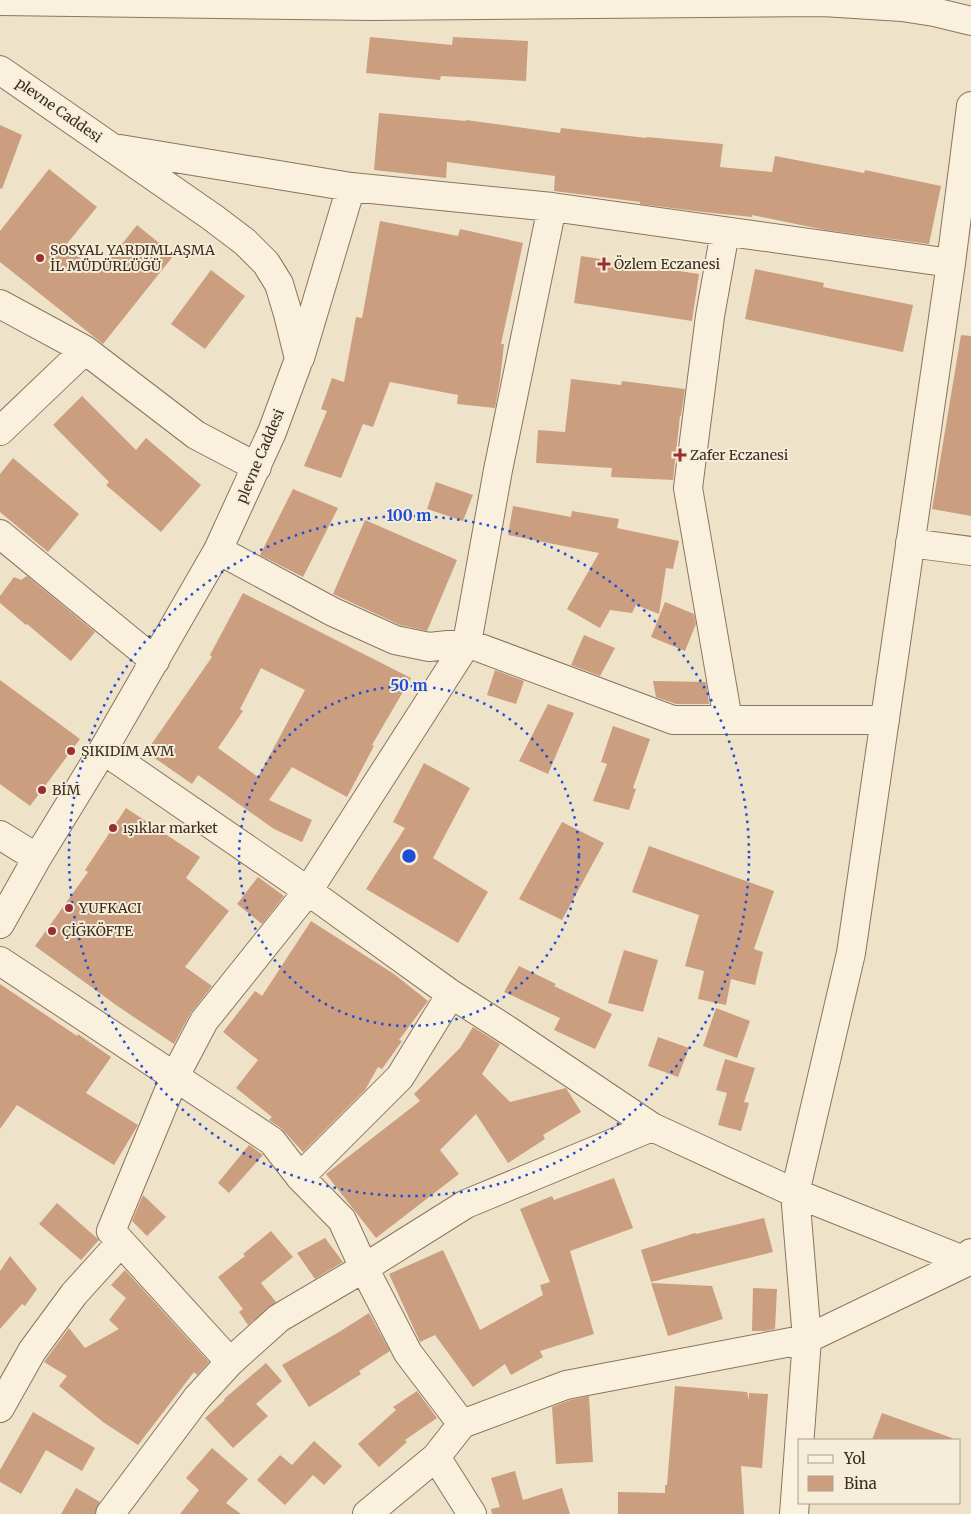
<svg xmlns="http://www.w3.org/2000/svg" width="971" height="1514" viewBox="0 0 971 1514" font-family="Merriweather,serif">
	<style>
		.building { fill: #cc9e80; fill-rule: evenodd }
		.lines { fill: none; stroke-linecap: round; stroke-linejoin: round }
		.minor-casing { stroke: #8b755e; stroke-width: 30 }
		.minor { stroke: #f9f0dd; stroke-width: 28 }
		.ring { fill: none; stroke: #1d4ed8; stroke-width: 2.5; stroke-dasharray: 2.5 5 }
		.poi-dot { fill: #992f32; stroke: #f6edd9; stroke-width: 2 }
		.labels { text-anchor: middle; stroke-width: 4; stroke-linejoin: round; paint-order: stroke }
		.street-label { font-size: 14px; fill: #3c2d21; stroke: #f6edd9 }
		.poi-label { font-size: 14px; fill: #3c2d21; stroke: #f6edd9; text-anchor: start }
		.centre { fill: #1d4ed8; stroke: #f6edd9; stroke-width: 2.5 }
		.ring-label { font-size: 15px; text-anchor: middle; font-weight: bold; fill: #1d4ed8; stroke: #f6edd9; stroke-width: 4; stroke-linejoin: round; paint-order: stroke }
	</style>
	<rect width="100%" height="100%" fill="#eee2c9"/>
	<path class="building" d="M370 37 452 45 453 37 528 41 526 81 441 76 440 80 366 73Z
		M379 113 466 121V120L560 133 561 128 646 138V137L723 144 720 167 772 172 775 156 864 173 865 170 941 186 929 244 825 230 752 215V217L703 212 640 204V202L554 191 555 176 447 162 446 178 374 170Z
		M0 125 22 135 2 189 0 188Z
		M49 169 97 207 65 246 99 273 137 225 174 255 103 344 0 262V231Z
		M380 221 458 236 460 229 523 243 501 344H504L500 380 495 408 457 404 458 395 390 382 373 427 363 424 341 478 304 466 327 411 321 409 332 378 344 382 356 317 362 318Z
		M581 256 699 274 692 321 574 303Z
		M755 269 824 283 823 287 913 305 903 352 745 319Z
		M211 270 245 296 205 349 171 324Z
		M961 335 971 336V516L932 509Z
		M571 379 621 385 622 381 685 389 681 416H680L673 480 611 477 612 468 536 463 538 430 565 432Z
		M82 396 136 450 146 438 201 485 161 532 106 485 109 482 53 425Z
		M13 458 79 514 48 552 0 512V474Z
		M436 482 473 495 463 521 427 509Z
		M293 489 338 508 303 577 260 555Z
		M513 506 571 517 572 511 619 519 617 528 679 541 673 569 666 568 659 614 636 605 632 613 610 610 600 628 567 609 599 553 508 535Z
		M365 520 457 560 427 631 400 625 333 594Z
		M27 576 95 632 71 661 27 624 26 625 0 603V596L14 577 21 580Z
		M243 593 411 678 372 745 374 746 347 797 292 767 269 800 312 820 302 842 274 829 198 775 192 784 146 752 212 657 210 655ZM261 668 305 690 258 777 218 748 243 711 240 709Z
		M665 602 694 614 696 624 685 651 651 637Z
		M584 635 615 648 600 676 571 665Z
		M495 670 524 681 516 704 487 695Z
		M0 680 80 739 30 806 0 784Z
		M653 681 706 682 709 704H676L656 697Z
		M548 704 574 713 548 774 519 761Z
		M613 726 650 739 633 788 636 789 629 810 593 801 607 764 601 762Z
		M424 763 470 788 433 858 488 892 458 943 366 889 405 828 393 822Z
		M126 808 200 857 186 878 229 911 185 967 212 986 190 1014 174 1044 116 1005 35 946 88 872 85 870Z
		M562 822 604 843 562 920 519 899Z
		M649 846 774 891 754 949 763 952 755 985 731 979 726 1005 698 999 704 971 685 966 699 915 632 892Z
		M258 877 284 896 262 924 237 904Z
		M311 921 394 974 428 1001 399 1040 402 1041 382 1069 378 1067 365 1090 303 1152 281 1128 269 1120 272 1117 236 1088 258 1060 223 1032 255 991 262 996Z
		M624 950 658 960 643 1012 608 1003Z
		M519 966 556 984 554 986 612 1014 595 1049 554 1030 560 1018 504 992Z
		M0 984 77 1036 78 1034 111 1057 86 1093 138 1125 114 1165 17 1105 0 1129Z
		M716 1008 750 1021 737 1058 703 1046Z
		M473 1027 500 1044 482 1074 510 1102 566 1088 581 1112 543 1135 545 1139 508 1163 476 1114 440 1150 459 1174 376 1238 326 1174 420 1101 414 1094 460 1048Z
		M658 1037 689 1048 678 1077 648 1066Z
		M725 1059 755 1068 744 1102 749 1103 741 1131 718 1125 727 1093 716 1090Z
		M249 1145 263 1155 229 1193 218 1183Z
		M614 1178 633 1228 570 1251 594 1334 540 1351 543 1357 511 1375 505 1364 473 1387 435 1335 420 1342 389 1274 443 1250 480 1330 543 1295 540 1285 550 1282 520 1209 552 1196 554 1200Z
		M143 1195 166 1217 147 1236 132 1221Z
		M57 1203 99 1240 81 1260 39 1224Z
		M764 1218 773 1252 651 1282 641 1250 695 1233 696 1234Z
		M271 1231 293 1257 261 1283 276 1302 248 1325 239 1312 243 1309 218 1277 245 1256 243 1254Z
		M325 1238 343 1262 315 1279 297 1253Z
		M10 1256 37 1289 25 1306 22 1304 0 1329V1271Z
		M125 1270 209 1362 197 1375 194 1372 138 1445 103 1422 59 1386 67 1376 44 1362 69 1328 85 1348 119 1329 109 1320 126 1298 111 1285Z
		M651 1283 712 1286 723 1319 668 1336Z
		M753 1288 777 1289 775 1329 765 1331H752Z
		M369 1313 390 1351 359 1371 361 1374 309 1407 282 1365 339 1332Z
		M266 1363 282 1381 256 1404 268 1416 233 1448 205 1418 225 1400 224 1399Z
		M675 1386 747 1392 749 1400V1393L768 1394 762 1468 741 1466 744 1514H618V1492L665 1493V1485H667Z
		M417 1391 437 1418 405 1440 407 1442 379 1467 358 1444 396 1410 393 1407Z
		M589 1396 593 1462 556 1464 552 1407 570 1400Z
		M33 1412 95 1448 82 1471 46 1450 21 1494 0 1482V1470Z
		M882 1413 952 1438 951 1440H872Z
		M314 1441 342 1466 324 1485 313 1475 285 1505 257 1480 280 1455 292 1465Z
		M212 1448 248 1479 226 1503 241 1514H180L199 1490 186 1478Z
		M515 1471 523 1500 562 1488 570 1514H492L491 1509 500 1507 491 1478Z
		M76 1488 100 1502 95 1514H61Z"/>
	<g class="lines">
		<g class="minor-casing">
			<path id="minor" d="M0 1 372 6 823 2 902 7 934 12 971 21
				M0 70 212 217 245 242 266 263 279 284 288 314 299 359 272 432 218 550 103 750 37 858 0 924
				M120 149 351 187 552 207 951 263
				M725 232 710 316 688 488 728 720
				M0 304 85 350 196 435 257 467
				M300 358 351 187
				M0 431 85 350
				M0 534 155 661
				M910 543 971 551
				M218 550 333 612 395 640 429 647 467 643 673 720H885
				M103 750 308 891 451 994 509 1031 652 1127 795 1193 968 1262 971 1253
				M0 835 37 858
				M0 961 272 1141 300 1177 342 1220 364 1268 408 1353 462 1424
				M300 1177 400 1077 451 994
				M230 1362 111 1231 175 1076 204 1021 308 891 467 643 498 470 552 207
				M0 1408 32 1351 74 1294 121 1242
				M436 1457 472 1514
				M110 1514 197 1398 230 1362 279 1318 364 1268 466 1204 652 1127
				M367 1514 436 1457 462 1424 566 1385 807 1339 971 1260
				M794 1514 807 1339 795 1193 851 953 951 263 971 106"/>
		</g>
		<use href="#minor" class="minor"/>
	</g>
	<g class="ring">
		<circle cx="409" cy="856" r="170"/>
		<circle cx="409" cy="856" r="340"/>
	</g>
	<g class="poi-dot">
		<circle cx="40" cy="258" r="5"/>
		<path d="M601.5 256.5h5v5h5v5h-5v5h-5v-5h-5v-5h5z"/>
		<path d="M677.5 447.5h5v5h5v5h-5v5h-5v-5h-5v-5h5z"/>
		<circle cx="71" cy="751" r="5"/>
		<circle cx="42" cy="790" r="5"/>
		<circle cx="113" cy="828" r="5"/>
		<circle cx="69" cy="908" r="5"/>
		<circle cx="52" cy="931" r="5"/>
	</g>
	<g class="labels">
		<g class="street-label">
			<text transform="translate(59 110) rotate(35)" y="5">plevne Caddesi</text>
			<text transform="translate(260 456) rotate(-67)" y="5">plevne Caddesi</text>
		</g>
		<g class="poi-label">
			<text x="50" y="255">SOSYAL YARDIMLAŞMA<tspan x="50" dy="16">İL MÜDÜRLÜĞÜ</tspan></text>
			<text x="614" y="269">Özlem Eczanesi</text>
			<text x="690" y="460">Zafer Eczanesi</text>
			<text x="81" y="756">ŞIKIDIM AVM</text>
			<text x="52" y="795">BİM</text>
			<text x="123" y="833">ışıklar market</text>
			<text x="79" y="913">YUFKACI</text>
			<text x="62" y="936">ÇİĞKÖFTE</text>
		</g>
	</g>
	<circle cx="409" cy="856" r="8" class="centre"/>
	<g class="ring-label">
		<text x="409" y="521">100 m</text>
		<text x="409" y="691">50 m</text>
	</g>
	<rect x="798" y="1439" width="162" height="65" fill="#f6edd9" stroke="#aca08f"/>
	<rect x="808" y="1455" width="25" height="8" fill="#f9f0dd" stroke="#aca08f"/>
	<text x="844" y="1464" font-size="15" fill="#3c2d21">Yol</text>
	<rect x="808" y="1476" width="25" height="15" fill="#cc9e80" stroke="#aca08f"/>
	<text x="844" y="1489" font-size="15" fill="#3c2d21">Bina</text>
</svg>
